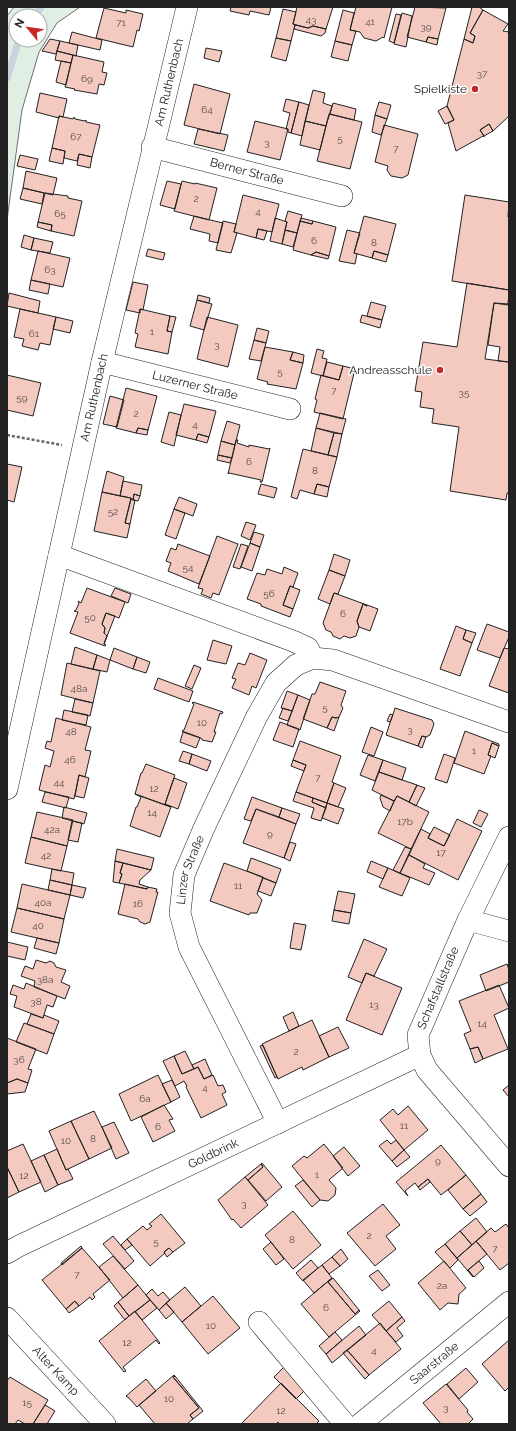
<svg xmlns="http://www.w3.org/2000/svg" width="516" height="1431" viewBox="0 0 516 1431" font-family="Raleway,sans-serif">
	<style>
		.green { fill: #e0efe3; stroke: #6f6f6f; fill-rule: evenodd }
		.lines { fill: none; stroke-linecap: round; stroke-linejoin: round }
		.stream { stroke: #c7d3dd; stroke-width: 7 }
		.building { fill: #f3c9c0; stroke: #222 }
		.street-casing { stroke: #222; stroke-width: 22 }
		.path { stroke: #646464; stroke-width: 2.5; stroke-dasharray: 3 2; stroke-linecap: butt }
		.street { stroke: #fff; stroke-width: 21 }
		.poi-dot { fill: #c62828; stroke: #fff; stroke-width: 1.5 }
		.labels { text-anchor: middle; stroke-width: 3; stroke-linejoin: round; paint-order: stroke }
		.number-label { font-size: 10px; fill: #564c4a }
		.street-label { font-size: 12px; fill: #222; stroke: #fff }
		.poi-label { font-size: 12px; fill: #222; stroke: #fff; text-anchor: end }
	</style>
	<rect width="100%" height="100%" fill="#fff"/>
	<path class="green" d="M14 7H80L57 23 39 52 22 110 7 220V16ZM16 16H40V40H16Z"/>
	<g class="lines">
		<path class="stream" d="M34 16 41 7
			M7 78 19 40"/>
	</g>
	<path class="building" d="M231 7H271L269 15 250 11 249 15 230 11Z
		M297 7H333L326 29 313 26 308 28 293 24Z
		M356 7H392L384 38 383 37 376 41 364 38 360 32 350 30Z
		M415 7 446 8 438 39 428 37 426 42 407 37Z
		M472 7H479L483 10 470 33 475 36 473 43 464 39Z
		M104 8 126 13V10L143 14 139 31 137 30 133 47 96 38Z
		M283 9 296 12 293 24 295 25 291 41 276 38Z
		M343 10 354 13 350 30 356 31 352 45 335 41Z
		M483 10 508 24 503 31 509 32V116L493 131 489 124 480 130 484 136V137L483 136 456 151 448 123 454 120 447 106 464 39 473 43 475 36 470 33Z
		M402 13 412 16 406 47 394 44Z
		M396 14 401 15 394 43 389 41Z
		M295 25 308 28 313 26 326 29 325 33 321 36 294 29Z
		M72 32 102 40 100 50 69 43Z
		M428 37 438 39 437 45 426 42Z
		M276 38 291 41 286 61 271 57Z
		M50 39 60 41 56 54 42 51Z
		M60 41 78 45 76 56 57 51Z
		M335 41 352 45 348 61 331 57Z
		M206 48 222 51 219 62 204 58Z
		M57 51 73 55 71 63 55 60Z
		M73 55 104 62 102 72 107 73 104 85 99 84 97 94 74 90 75 89 65 87Z
		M61 61 71 63 66 85 56 82Z
		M194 84 230 94 220 134 184 125Z
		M313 90 325 93 323 103 332 106 326 126 305 121Z
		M40 93 67 99 63 117 59 116V118L36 112Z
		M286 99 299 102 291 133 288 132V129H286L290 113 283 111Z
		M299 102 309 105 302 136 291 133Z
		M379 102 391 105 387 119 375 115Z
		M333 103 356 109 354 120 330 114Z
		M447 106 454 120 445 124 438 111Z
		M329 114 362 122 350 169 317 161Z
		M375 115 387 119 381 135 372 132Z
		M59 116 73 119 74 117 75 119 85 121 86 120V122L100 125 92 157 79 154 77 161 64 158 65 151 52 148Z
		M255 121 288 129 280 160 247 152Z
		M305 121 326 126 320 150 300 145Z
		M489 124 493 131 484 136 480 130Z
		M384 125 418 134 408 175 402 178 391 176 387 170 388 166 375 162Z
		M198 129 228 135 224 151 194 144Z
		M52 148 65 151 63 164 49 161Z
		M79 154 92 157 90 168 77 165Z
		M20 155 38 159 35 170 17 166Z
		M26 171 57 178 53 195 23 188Z
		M167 181 181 184 175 209 160 205Z
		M182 181 195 184V183L217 188 209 220 174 211Z
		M23 188 44 193 42 204 20 199Z
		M45 193 68 196V198L82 201 74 236 51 231 52 225 38 222Z
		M243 195 279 204 272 232 258 229 256 238 234 232Z
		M465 195 509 202 508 217H509V290L452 281Z
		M288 211 302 215 297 233 285 230 287 222 285 221Z
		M194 216 223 223 218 243 209 241 210 234 190 229Z
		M364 216 396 224 388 255 374 251 372 258 354 253Z
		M275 218 287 222 282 244 270 241Z
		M301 218 313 221 312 224 300 221Z
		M223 221 236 224 234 232 237 233 231 253 216 250Z
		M300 221 312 224 313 221 336 227 329 256 316 252 311 255 293 250Z
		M38 222 52 225 51 231 37 227Z
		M258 229 267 231 264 240 256 238Z
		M285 230 297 233 293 247 282 244Z
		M347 230 360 233 354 253 357 254 355 264 339 261Z
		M24 235 34 238 31 250 21 247Z
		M34 238 53 242 50 253 31 250Z
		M148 249 165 253 163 260 146 256Z
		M38 251 70 258 63 287 31 280Z
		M374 251 388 255 386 262 372 258Z
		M316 252 329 256 328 259 311 255Z
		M31 280 50 284 48 294 29 290Z
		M133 282 148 285 143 310 140 309V313L126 310Z
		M467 283 509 290 508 305 494 303 485 359 509 362V493H507L506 500 450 491 459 427 432 423 434 409 420 407 422 392 415 391 423 342 457 347Z
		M9 293 40 301 38 313 7 306Z
		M198 295 210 298 209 303 197 300Z
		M197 300 212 304 204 330 190 326Z
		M371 302 386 306 382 320 367 316Z
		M494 303 509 304V362L498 361 500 347 488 345Z
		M20 309 56 317 50 345 40 343 38 350 22 346 24 339 14 337Z
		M140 309 170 316 167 331 172 332 168 354 135 347 138 334 135 333Z
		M362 315 382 320 380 328 360 322Z
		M170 316 176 317 172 332 167 331Z
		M56 317 73 321 70 333 53 329Z
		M207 317 238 325 228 367 197 359Z
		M257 328 269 331 266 343 254 340Z
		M254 340 266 343 261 361 249 359Z
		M265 347 293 352 290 360 303 363 296 389 267 384 268 382 257 379Z
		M317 349 324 351 322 358 327 359 323 376 311 373Z
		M293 352 304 355 303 363 290 360Z
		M327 362 343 366 339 380 323 376Z
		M343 366 355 369 343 419 314 412 317 400 315 399 321 375 339 380Z
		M7 375 41 383 33 416 7 410Z
		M126 388 157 396 148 430 138 428 136 433 116 428Z
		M110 396 124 400 117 427 103 424Z
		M184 404 216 411 209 437 198 434 196 440 176 435Z
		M169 412 181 415 174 446 161 442Z
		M320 413 346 419 342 434 316 428Z
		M227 421 240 425 235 445 221 441Z
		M138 428 148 430 147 435 136 433Z
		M316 428 334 433 328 455 311 451Z
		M334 433 342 434 337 457 328 455Z
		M198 434 209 437 207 443 196 440Z
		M236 440H238L237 443 249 447V445L269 449 270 448 262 482H260L261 480 229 473 228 474Z
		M221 441 235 445 232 458 218 455Z
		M303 449 337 457 329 487 317 484 314 494 300 490 297 499 291 497Z
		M218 455 232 458 230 463 217 460Z
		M7 464 22 467 14 502 7 500Z
		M107 471 124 477 120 496 102 492Z
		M123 481 142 485 140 496 134 494 133 500 131 499V498L120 496Z
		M261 484 277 488 274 498 258 494Z
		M317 484 329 487 327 497 314 494Z
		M102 492 131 498 125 523 130 524 127 538 94 531Z
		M134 494 140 496 138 501 133 500Z
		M179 497 197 504 193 516 174 509Z
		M131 499 135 500 130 524 125 523Z
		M174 509 185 513 176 539 165 535Z
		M246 522 256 525 250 540 241 536Z
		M254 532 264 535 260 547 250 543Z
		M217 536 238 544 219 595 213 593 211 598 201 594 203 589 198 588Z
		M250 543 260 547 252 571 241 567Z
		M178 544 210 556 199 584 168 571 171 563 166 561 171 548 176 550Z
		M241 544 248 546 240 569 233 567Z
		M334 554 350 560 345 576 329 570Z
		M284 567 298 573 293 587 290 586 283 605 293 609 290 617 261 606V604L247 599 257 573 265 575 267 569 282 574Z
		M329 570 345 576 338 594 334 593 330 604 318 599Z
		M290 586 300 590 293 609 283 605Z
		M87 588 125 602 119 618 106 613 102 624 105 628 104 633 107 636 104 644 106 645 105 646 70 633 78 612 74 611 76 610 79 603 78 601 81 603Z
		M115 588 131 594 128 603 111 596Z
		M334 593 367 605V606L363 604 357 621 359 627 356 636 350 638 344 636 340 639 333 636 331 632 326 630 323 623Z
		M363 604 367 606V605L378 609 370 631 359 627 357 621Z
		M106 613 115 616 104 644 107 636 104 633 105 628 102 624Z
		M487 624 509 632V637L500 658 477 650Z
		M456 626 466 630 463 639 472 643 460 676 440 669Z
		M466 630 476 633 472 643 463 639Z
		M213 640 232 646 226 664 207 660Z
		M75 647 97 655 93 669 71 664Z
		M114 648 137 657 133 669 110 660Z
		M504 648 509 649V693L489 686Z
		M250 653 267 660 256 688 252 686 249 695 232 688 236 679 232 678 238 663 245 665Z
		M97 655 110 660 107 672 93 669Z
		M137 657 150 662 146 673 133 669Z
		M67 663 100 671 93 703 61 695Z
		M194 665 201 668 192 689 185 686Z
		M158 678 193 691 189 702 154 689Z
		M320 682 346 691 341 705 343 708 339 717 336 718 332 717 327 728 303 719 312 694H315Z
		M287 691 298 695 292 711 281 708Z
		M298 695 310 700 300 730 287 725Z
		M75 699 93 703 90 716 72 712Z
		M193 702 223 712 222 714 220 713 214 732H216L212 742 202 740 201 738 182 731 183 730H184L194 704 192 703Z
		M283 708 292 711 288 721 279 718Z
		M395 708 432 720 434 724 430 735 426 737 422 736 418 746 386 735Z
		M64 710 88 715 86 725 62 720Z
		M390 714 393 715 390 722 387 721Z
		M332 717 336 718 339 717 334 731 327 728Z
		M56 718 91 727 85 750 91 751 85 777 79 775 74 799 39 790 45 765 50 767 54 751 45 748 47 741 51 742Z
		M280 722 299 729 293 747 273 740Z
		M371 727 383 732 374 756 362 752Z
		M465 731 499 744V746L492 743 488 755 491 756 484 774 454 763Z
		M183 732 200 738 196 748 180 742Z
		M422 736 426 737 422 748 418 746Z
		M300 741 341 756 332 782 334 783 327 803 296 792 306 765 293 760Z
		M492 743 499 746 495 758 488 755Z
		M183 751 192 754 189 764 179 761Z
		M192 754 211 761 207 771 189 764Z
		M444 754 455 758 447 783 435 779Z
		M368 755 383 760 375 781 360 775Z
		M293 760 306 765 304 771 291 766Z
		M383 760 406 768 402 780 379 772Z
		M146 764 175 775 165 804 171 807 135 794 141 773H142Z
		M379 772 417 785 409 802 397 796 394 801 372 790Z
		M79 775 89 778 84 798 75 796Z
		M174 778 187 783 178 809 165 804Z
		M334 783 346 788 338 807 327 803Z
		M417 785 425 788 416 806 409 802Z
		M45 792 69 797 66 808 42 802Z
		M296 792 313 798 312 802 326 808 321 821 311 818 314 808 293 801Z
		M135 794 171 807 160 837 130 826 136 807H137L141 797Z
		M381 795 394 801 390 811 383 807 380 798Z
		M397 796 429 812 411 849 378 833Z
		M252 797 282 808 279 817 256 809 251 821 244 819Z
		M313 798 327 803 326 808 312 802Z
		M327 803 344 809 338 824 322 818Z
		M64 807 87 813 84 824 62 818Z
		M282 808 300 814 296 824 279 817Z
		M256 809 296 824 284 858 243 843Z
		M479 810 488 814 481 827 473 823Z
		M37 812 73 820 67 846 31 837Z
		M457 819 482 831 458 880 409 855 421 829 430 834 428 838 444 846Z
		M72 821 82 823 78 842 68 840Z
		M434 827 450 835 444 846 428 838Z
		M31 837 67 846 61 871 25 863Z
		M290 842 296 844 290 861 284 858Z
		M405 847 411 849 400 873 393 870Z
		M117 849 154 858 151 870 115 861Z
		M409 855 425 864 423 868 435 873 429 885 400 873Z
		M251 858 281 869 276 883 247 871Z
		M115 861 123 863 120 873 122 874 119 883 113 882Z
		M371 861 388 868 383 879 367 872Z
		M123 863 151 870 140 880 139 884 148 887 147 889 119 883 122 874 120 873Z
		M224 863 263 877 257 894 262 900 257 913H250L249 915 210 901Z
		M388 868 410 878 402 896 379 887Z
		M52 869 74 873 72 885 50 880Z
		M263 878 276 883 271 896 258 891Z
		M50 880 72 885 70 895 48 890Z
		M22 884 70 895 64 919 17 908Z
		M125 884 147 889 148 887 157 889 156 892H158L150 922 145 924 140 922 138 919 118 914Z
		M72 885 86 888 83 898 70 895Z
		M338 891 355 894 351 913 334 910Z
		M17 908 64 919 59 943 11 932Z
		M334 910 351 913 349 924 332 921Z
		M294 923 306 925 301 950 290 948Z
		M37 938 59 943 56 954 34 948Z
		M364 939 387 949 374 976 366 973 362 983 348 977Z
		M7 942 28 947 25 960 7 956Z
		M36 960 46 963 50 961 54 963 56 967 66 970 61 982 70 986 65 999 34 987 35 981 21 976 25 966 33 969Z
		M507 964 509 970V982L486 991 480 975Z
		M366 973 402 988 382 1035 346 1020Z
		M26 983 57 996 53 1007 47 1005 43 1018 14 1007 17 996 10 994 13 985 24 989Z
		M499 985 509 1008 494 1015 508 1049 483 1059 478 1047 470 1049 464 1034 471 1031 459 1001Z
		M293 1012 299 1026 289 1031 283 1017Z
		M31 1014 43 1018 44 1015 59 1021 54 1034 27 1024Z
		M312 1020 329 1057 303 1070 302 1067 278 1079 262 1044Z
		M24 1023 54 1034 47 1054 16 1042Z
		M338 1027 349 1048 329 1057 319 1036Z
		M7 1038 36 1049 28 1069 32 1070 28 1083 17 1079 7 1083Z
		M263 1045 277 1077 275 1078 260 1046Z
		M478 1047 483 1059 475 1063 470 1049Z
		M185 1051 194 1069 182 1074 174 1056Z
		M174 1056 182 1074 198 1067 204 1079 213 1075 218 1086 223 1085 226 1092 222 1094 227 1105 201 1118 186 1087 187 1086 184 1081 175 1086 163 1061Z
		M205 1059 212 1075 204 1079 198 1067 194 1069 192 1065Z
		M158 1075 171 1102 131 1121 119 1094Z
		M17 1079 28 1083 25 1092 7 1094V1083Z
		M172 1080 180 1097 171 1102 162 1084Z
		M509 1085V1097L503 1090Z
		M164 1105 173 1119 169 1120 175 1131 153 1142 141 1117Z
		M408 1106 428 1130 404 1150 380 1120 393 1109 398 1115Z
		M94 1111 112 1148 89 1159 71 1121Z
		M71 1121 89 1159 66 1170 49 1131Z
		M114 1122 129 1153 116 1159 102 1127Z
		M387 1140 391 1144 396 1140 404 1150 392 1161 379 1146Z
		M23 1144 41 1182 19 1192 7 1167V1151Z
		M324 1144 343 1168 329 1180 336 1188 335 1195 328 1201 320 1200 292 1166 304 1156 307 1158Z
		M441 1145 466 1175 441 1195 428 1179 418 1187 415 1183 405 1191 408 1196 396 1182Z
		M344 1147 360 1166 348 1176 333 1156Z
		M57 1149 66 1170 68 1169 73 1179 58 1185 44 1155Z
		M404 1150 410 1157 397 1167 392 1161Z
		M44 1155 58 1185 45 1192 31 1161Z
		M262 1163 282 1187 266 1201 248 1180 263 1167 261 1164Z
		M261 1164 263 1167 248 1180 245 1177Z
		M7 1167 19 1192 7 1198Z
		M466 1175 481 1194 463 1209 448 1190Z
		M245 1177 268 1205 241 1228 233 1219 232 1220 218 1200Z
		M428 1179 430 1182 420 1190 418 1187Z
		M303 1180 320 1200 312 1207 295 1186Z
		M481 1194 487 1202 470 1216 463 1209Z
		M383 1204 400 1225 386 1236 396 1249 375 1266 347 1233Z
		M293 1211 321 1245 293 1269 265 1235Z
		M161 1214 185 1243 173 1252 169 1248 164 1252 165 1253 150 1266 127 1239 143 1226 147 1230 152 1226 149 1224Z
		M476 1218 487 1232 472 1245 460 1231Z
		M506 1224 509 1228V1263L500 1270 476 1241 491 1228 495 1232Z
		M460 1231 472 1245 457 1258 445 1244Z
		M113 1236 134 1261 125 1269 103 1244Z
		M127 1239 132 1245 125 1250 121 1245Z
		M476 1241 487 1254 468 1270 473 1277 457 1258Z
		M271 1242 284 1259 276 1265 263 1249Z
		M445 1244 458 1260 450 1268 435 1252Z
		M81 1246 82 1248 62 1265 61 1263Z
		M82 1248 110 1280 93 1294 95 1297 92 1300 90 1297 79 1306 75 1301 66 1309 42 1280Z
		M169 1248 173 1252 167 1257 164 1252Z
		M341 1249 348 1259 340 1266 332 1257Z
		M113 1256 138 1285 123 1298 99 1267Z
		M332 1257 340 1266 329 1274 322 1265Z
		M311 1260 318 1268 303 1281 296 1273Z
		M444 1261 466 1288 459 1294 458 1304 448 1303 440 1310 418 1283Z
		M479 1261 484 1268 474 1277 468 1270Z
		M322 1265 332 1278 314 1293 303 1280Z
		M378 1270 390 1285 382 1291 369 1276Z
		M332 1278 328 1282 355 1314 359 1310 360 1311 329 1337 301 1304Z
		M333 1278 359 1310 355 1314 328 1282Z
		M138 1285 150 1300 129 1316 118 1302Z
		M185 1287 201 1306 182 1322 166 1303Z
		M152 1289 158 1296 163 1292 170 1300 159 1310 146 1295Z
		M213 1296 240 1328 208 1354 182 1322Z
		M150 1300 157 1308 142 1320 135 1312Z
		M75 1301 79 1306 69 1313 66 1309Z
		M389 1301 402 1317 386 1331 372 1315Z
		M118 1302 129 1316 125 1320 114 1306Z
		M166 1303 174 1312 166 1319 159 1310Z
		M135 1311 160 1343 159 1344 156 1340 123 1367 126 1371 124 1372 99 1341Z
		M402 1317 405 1321 397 1328 403 1336 396 1342 386 1331Z
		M380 1323 401 1349 369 1375 347 1350Z
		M359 1326 366 1335 332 1363 326 1354Z
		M335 1332 342 1340 326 1354 319 1346Z
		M509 1340V1387L505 1391 482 1364Z
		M347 1350 369 1375 365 1379 343 1353Z
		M286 1365 306 1389 296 1399 274 1377Z
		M466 1368 478 1382 459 1399 447 1384Z
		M174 1375 175 1376 173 1377 199 1408 190 1415 193 1419 187 1424H155L139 1405Z
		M175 1376 203 1411 193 1419 190 1415 199 1408 173 1377Z
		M10 1377 48 1400 33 1424H25L18 1420 15 1424H7V1381Z
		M146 1379 156 1391 137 1407 128 1397H127L126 1396Z
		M281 1383 319 1421 316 1424H279L278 1422 276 1424H241Z
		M446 1384 468 1410 467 1412 473 1419 468 1424H441L423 1403Z
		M45 1405 55 1411 47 1424H33Z"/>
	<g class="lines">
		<g class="street-casing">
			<g id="street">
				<path id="s1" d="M152 147 342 196"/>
				<path id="s2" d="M102 362 290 409"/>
				<path d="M59 555 293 641 308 648 313 658"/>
				<path id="s3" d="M7 789 102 362 187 7"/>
				<path d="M509 837 468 920 418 1035 420 1055 427 1070 509 1166"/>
				<path d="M468 920 509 931"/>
				<path id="s4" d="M278 1123 189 947 180 913 184 875 204 828 257 716 276 683 296 665 313 658 333 660 509 722"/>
				<path id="s5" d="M7 1253 19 1246 420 1055"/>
				<path id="s6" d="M7 1318 105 1424"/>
				<path d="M259 1322 345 1424"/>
				<path id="s7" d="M360 1424 509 1302"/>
			</g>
		</g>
		<path class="path" d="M7 435 62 445"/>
		<use href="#street" class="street"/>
	</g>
	<g class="poi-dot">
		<circle cx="475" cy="89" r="4"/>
		<circle cx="440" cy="370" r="4"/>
	</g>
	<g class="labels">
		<g class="number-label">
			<text x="311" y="23">43</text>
			<text x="370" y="25">41</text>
			<text x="121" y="26">71</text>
			<text x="426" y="30">39</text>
			<text x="482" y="77">37</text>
			<text x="87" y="82">69</text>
			<text x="207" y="113">64</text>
			<text x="76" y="140">67</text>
			<text x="340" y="142">5</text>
			<text x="267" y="146">3</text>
			<text x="396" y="152">7</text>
			<text x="196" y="202">2</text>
			<text x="258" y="215">4</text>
			<text x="60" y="217">65</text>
			<text x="314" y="244">6</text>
			<text x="374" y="246">8</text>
			<text x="50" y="273">63</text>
			<text x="152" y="335">1</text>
			<text x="34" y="337">61</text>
			<text x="217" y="348">3</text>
			<text x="280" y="375">5</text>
			<text x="334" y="394">7</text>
			<text x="464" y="396">35</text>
			<text x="22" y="401">59</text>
			<text x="136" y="417">2</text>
			<text x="195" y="428">4</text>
			<text x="249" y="465">6</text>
			<text x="315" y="474">8</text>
			<text x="113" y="515">52</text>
			<text x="188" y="571">54</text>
			<text x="269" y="597">56</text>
			<text x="343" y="617">6</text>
			<text x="90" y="621">50</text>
			<text x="79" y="692">48a</text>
			<text x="325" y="711">5</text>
			<text x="202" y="726">10</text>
			<text x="410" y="733">3</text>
			<text x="71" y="735">48</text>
			<text x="474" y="754">1</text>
			<text x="70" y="763">46</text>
			<text x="318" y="781">7</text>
			<text x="59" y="786">44</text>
			<text x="154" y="792">12</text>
			<text x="152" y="816">14</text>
			<text x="405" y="825">17b</text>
			<text x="52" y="833">42a</text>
			<text x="270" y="837">9</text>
			<text x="441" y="856">17</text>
			<text x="46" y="859">42</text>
			<text x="238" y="889">11</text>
			<text x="43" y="906">40a</text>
			<text x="138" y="907">16</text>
			<text x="38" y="929">40</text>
			<text x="45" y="983">38a</text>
			<text x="36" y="1005">38</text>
			<text x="374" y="1008">13</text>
			<text x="482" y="1027">14</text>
			<text x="296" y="1055">2</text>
			<text x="19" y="1063">36</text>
			<text x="205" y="1091">4</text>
			<text x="145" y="1102">6a</text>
			<text x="404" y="1129">11</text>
			<text x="158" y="1130">6</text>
			<text x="93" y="1142">8</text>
			<text x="66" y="1144">10</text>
			<text x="438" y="1164">9</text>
			<text x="317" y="1178">1</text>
			<text x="24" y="1179">12</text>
			<text x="244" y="1207">3</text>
			<text x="369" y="1239">2</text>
			<text x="292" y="1243">8</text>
			<text x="156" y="1245">5</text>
			<text x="495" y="1252">7</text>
			<text x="77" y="1278">7</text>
			<text x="442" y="1289">2a</text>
			<text x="326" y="1311">6</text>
			<text x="211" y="1329">10</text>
			<text x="127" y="1346">12</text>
			<text x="374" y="1354">4</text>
			<text x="169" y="1402">10</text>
			<text x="27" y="1406">15</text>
			<text x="446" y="1411">3</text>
			<text x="281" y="1414">12</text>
		</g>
		<g class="street-label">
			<text dy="4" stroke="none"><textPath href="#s3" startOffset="725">Am Ruthenbach</textPath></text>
			<text dy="4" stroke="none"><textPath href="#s1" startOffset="98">Berner Straße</textPath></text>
			<text dy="4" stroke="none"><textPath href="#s2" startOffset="96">Luzerner Straße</textPath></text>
			<text dy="4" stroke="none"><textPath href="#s3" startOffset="401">Am Ruthenbach</textPath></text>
			<text dy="4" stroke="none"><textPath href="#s4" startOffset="277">Linzer Straße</textPath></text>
			<text transform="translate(438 988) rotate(-67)" y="4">Schafstallstraße</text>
			<text dy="4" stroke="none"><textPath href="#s5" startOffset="229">Goldbrink</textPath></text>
			<text dy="4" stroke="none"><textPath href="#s7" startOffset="96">Saarstraße</textPath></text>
			<text dy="4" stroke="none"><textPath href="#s6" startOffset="72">Alter Kamp</textPath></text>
		</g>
		<g class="poi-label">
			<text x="467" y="93">Spielkiste</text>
			<text x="432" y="374">Andreasschule</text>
		</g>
	</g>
	<rect width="516" height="1431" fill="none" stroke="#222222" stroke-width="16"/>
	<g transform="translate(28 28) rotate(299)"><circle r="19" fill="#ffffff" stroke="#a7a7a7"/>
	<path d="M0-3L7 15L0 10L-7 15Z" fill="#c62828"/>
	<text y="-6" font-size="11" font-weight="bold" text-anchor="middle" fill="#222222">N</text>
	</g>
</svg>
